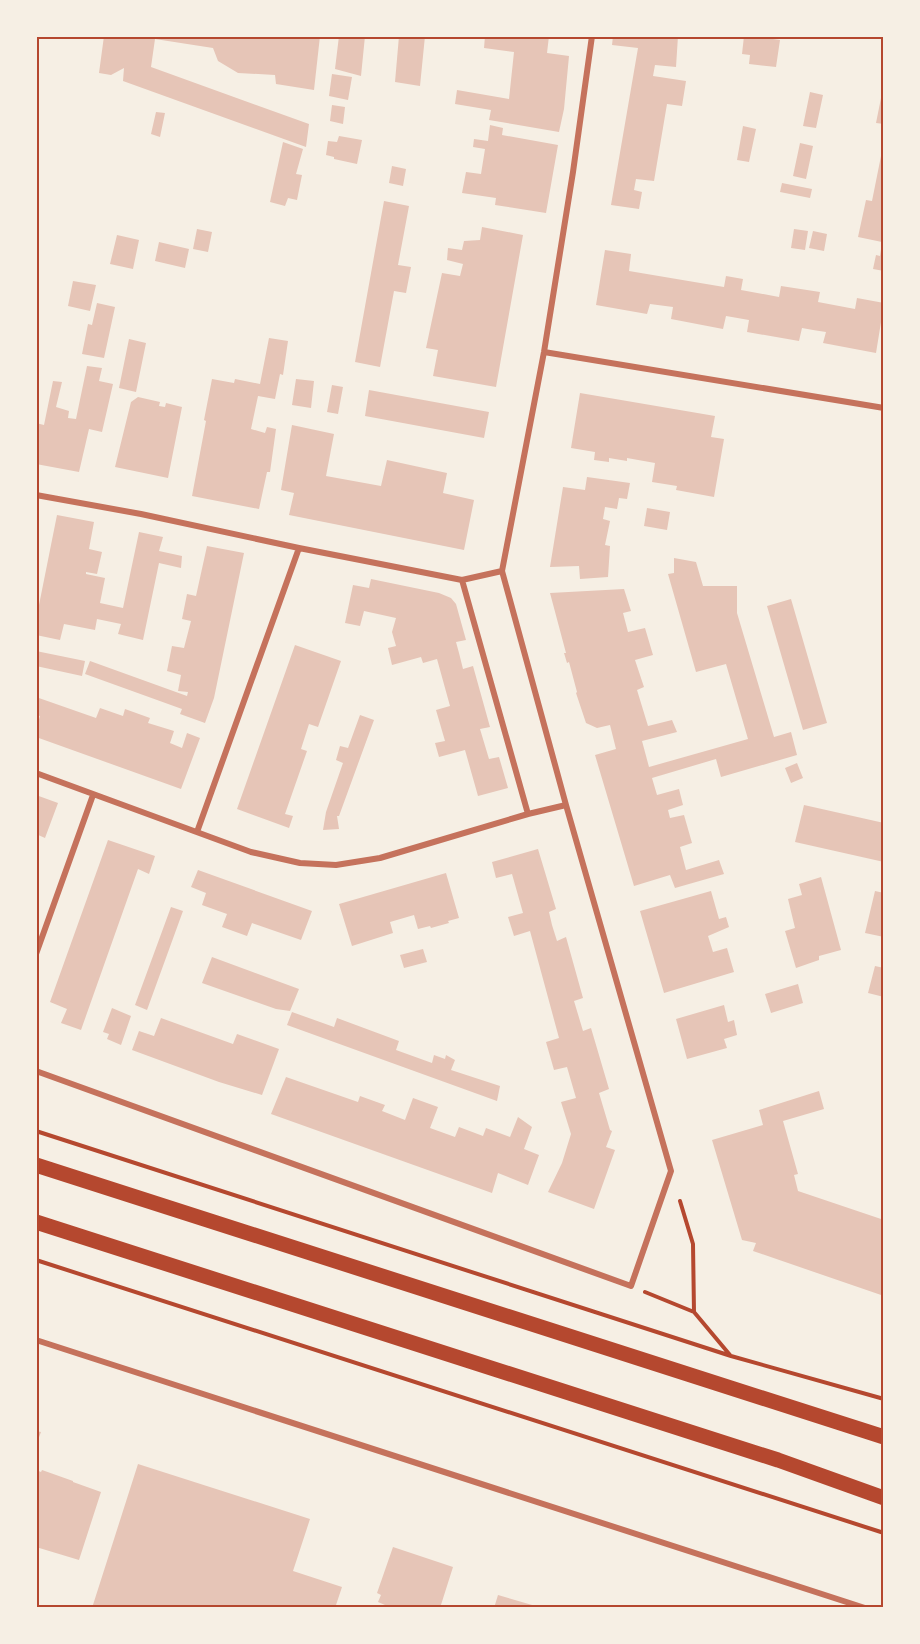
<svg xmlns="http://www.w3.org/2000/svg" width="920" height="1644" viewBox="0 0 920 1644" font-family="'Noto Sans',sans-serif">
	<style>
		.building { fill: #e6c5b7 }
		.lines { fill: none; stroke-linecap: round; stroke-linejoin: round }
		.path { stroke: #b5482f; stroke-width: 4 }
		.minor { stroke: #c5725c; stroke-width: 6 }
		.primary { stroke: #b5482f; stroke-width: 15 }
		.neatline { fill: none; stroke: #b5482f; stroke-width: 2 }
	</style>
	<rect width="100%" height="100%" fill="#f6efe4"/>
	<path class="building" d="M104 36H320L314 90 276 84 275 75 238 73 218 61 213 48 155 39 151 67 309 124 306 147 123 81 124 68 111 75 99 73Z
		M339 36H365L361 76 335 69Z
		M399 36H425L420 86 395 82Z
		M485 36H549L547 53 569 56 564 109 559 132 489 120 491 110 455 104 457 90 509 99 514 52 484 48Z
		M613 36H678L676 67 655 65 653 76 686 81 682 106 667 104 654 181 636 179 634 190 642 192 639 209 611 205 638 48 612 45Z
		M744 36H774L773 39 780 40 776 67 749 64 750 55 742 54Z
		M332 74 352 77 348 100 329 96Z
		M810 92 823 95 816 128 803 126Z
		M881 98 884 99V124L876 123Z
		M332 105 345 107 343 124 330 121Z
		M156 112 165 113 160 137 151 134Z
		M490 125 503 128 502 135 558 145 546 213 495 205 496 198 462 193 466 172 481 174 485 149 473 147 474 139 488 141Z
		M743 126 756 129 749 162 737 160Z
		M339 136 362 140 357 164 334 159V157L326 155 328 141 337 142Z
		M283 142 303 149 296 174 302 175 297 200 288 198 285 206 270 202Z
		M800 143 813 146 806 179 793 176Z
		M883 146H884V271L873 269 876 255 880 256 882 242 858 237 866 200 872 201Z
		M392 166 406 169 403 186 389 183Z
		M782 183 812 189 810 198 780 192Z
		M384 201 409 206 398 265 411 267 406 293 394 291 380 367 355 362Z
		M482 227 523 235 496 387 433 376 438 350 426 348 442 273 460 276 463 264 447 260 448 248 462 250 464 241 480 240Z
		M197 229 212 232 208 252 193 249Z
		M794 229 808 231 805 250 791 248Z
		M813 231 827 234 824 251 809 248Z
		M117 235 139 240 133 269 110 264Z
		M159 242 189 249 185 268 155 261Z
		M605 250 631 254 629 271 724 287 726 276 743 279 741 290 779 297 781 286 820 292 818 302 855 309 857 298 884 303V316H882L876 353 823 343 826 332 813 330 802 328 799 341 747 332 749 320 726 316 723 329 671 319 673 307 650 304 647 314 596 305Z
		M73 281 96 285 90 311 68 306Z
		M97 303 115 307 104 358 82 354 88 324 92 325Z
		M269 338 288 341 283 375 280 374 275 399 258 396 251 429 265 433 267 427 276 429 270 472H267L259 509 192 496 206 421 204 420 212 379 234 383 235 379 260 384Z
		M129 339 146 343 136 392 119 388Z
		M87 366 102 368 99 381 113 384 102 432 89 429 79 472 36 464V423L44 425 53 381 62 382 56 407 69 411 68 418 76 419Z
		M296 379 314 381 311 408 292 405Z
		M332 385 343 387 338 414 327 412Z
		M369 390 489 412 484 438 365 416Z
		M580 393 715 416 711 437 724 439 714 497 676 490 677 486 652 482 655 463 627 458V461L609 458V462L594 460 595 452 571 448Z
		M138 397 160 402 159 406 165 407 166 403 182 407 168 478 115 467 131 402Z
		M292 425 334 434 326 476 381 486 387 460 447 473 443 493 474 500 464 550 289 515 294 493 281 490Z
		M587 477 630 483 627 499 619 498 617 509 605 507 603 519 610 521 605 545 610 546 608 577 580 579 579 566 550 567 563 487 585 490Z
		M647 508 670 512 667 530 644 526Z
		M57 515 94 522 89 549 102 552 97 574 86 572V574L105 578 100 603 123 608 139 532 163 537 159 551 182 556 181 568 159 563 143 640 118 634 121 624 97 619 95 630 64 624 60 640 36 635V620Z
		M207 546 244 553 214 698 205 723 180 714 182 709 85 674 90 661 187 696 188 692 178 691 181 675 167 671 172 646 184 648 191 621 182 619 187 594 196 596Z
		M674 558 696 562 703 586H737V613L774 737 791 732 797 755 721 777 716 759 652 778 657 795 679 789 683 805 668 810 670 818 684 815 692 843 680 847 686 870 719 860 724 874 675 888 670 875 634 886 595 755 616 749 610 725 597 728 586 723 576 693 577 692 569 662 567 663 564 653H566L550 593 624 589 631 611 623 613 628 632 645 628 653 655 635 660 644 687 637 690 648 726 672 720 677 732 642 741 649 767 748 739 726 664 696 672 668 574 674 573Z
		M371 579 439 593 451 598 456 604 466 640 456 642 459 653 463 669 473 666 490 727 480 729 489 759 499 757 508 788 478 796 465 750 439 757 435 743 445 741 436 710 450 706 437 659 423 663 421 657 392 665 388 648 396 646 392 632 396 618 364 611 360 626 345 623 353 585 369 588Z
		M791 599 827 723 803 730 767 606Z
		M295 645 341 661 318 727 309 724 301 749 307 751 285 814 293 816 289 828 237 809Z
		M36 651 85 661 82 676 36 666Z
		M36 697 96 718 100 708 123 716 125 709 150 718 148 723 174 731 170 743 182 748 187 733 200 738 181 789 36 737V729L40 716 36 715Z
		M360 715 374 720 339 816H337L339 829 323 830 326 812 343 763 336 760 340 746 348 748Z
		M797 763 803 778 791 783 785 768Z
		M36 795 58 803 45 838 36 834Z
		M804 805 884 823V862L795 842Z
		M108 840 155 856 149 874 138 869 81 1030 61 1023 67 1009 50 1002Z
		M538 849 556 909 549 912 552 925 557 941 566 937 583 998 574 1001 583 1031 591 1028 609 1089 599 1093 610 1130 612 1131 606 1147 615 1150 594 1209 548 1192 562 1163 571 1134 561 1102 576 1098 567 1067 554 1070 546 1042 559 1038 530 931 514 936 508 917 523 913 512 874 496 878 492 862Z
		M198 870 312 911 301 940 252 923 247 936 222 927 227 914 202 905 206 893 191 887Z
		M446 873 459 918 448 921 449 923 431 928 430 926 418 929 414 915 390 922 393 933 352 946 339 904Z
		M821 877 841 950 819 956V960L796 968 785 931 795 928 788 899 802 895 799 884Z
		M711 891 719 919 726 917 729 927 708 936 713 952 727 948 734 972 664 993 640 911Z
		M875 891 884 893V937L865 933Z
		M171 907 183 911 147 1010 135 1005Z
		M423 949 427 962 404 968 400 955Z
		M212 957 299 989 290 1011 276 1009 202 983Z
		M875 966 884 968V997L868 993Z
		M798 984 803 1003 771 1013 765 994Z
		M724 1005 728 1022 734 1020 737 1035 724 1039 727 1048 687 1059 676 1019Z
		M112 1008 131 1016 121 1045 107 1039 109 1034 103 1032Z
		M292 1012 334 1027 337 1018 399 1041 396 1050 432 1063 434 1055 445 1059 446 1055 455 1060 451 1070 500 1086 497 1101 287 1025Z
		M161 1018 233 1044 237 1034 279 1049 262 1095 219 1082 132 1050 139 1031 154 1036Z
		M286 1077 358 1102 360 1096 385 1105 382 1111 405 1120 413 1098 438 1107 430 1128 455 1137 459 1127 483 1136 486 1128 510 1137 518 1117 532 1127 524 1149 539 1155 528 1185 498 1173 492 1193 271 1114Z
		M819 1091 824 1109 783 1121 798 1174 794 1175 798 1191 884 1220V1296L753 1251 756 1243 742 1240 712 1140 763 1125 759 1110Z
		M36 1431 41 1432 36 1445Z
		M138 1464 310 1519 293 1571 342 1587 335 1608H92Z
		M36 1470 41 1472 42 1470 73 1481V1482L101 1492 79 1560 36 1547Z
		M393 1547 453 1567 440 1608H392L378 1602 381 1595 377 1593Z
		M498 1595 539 1607V1608H494Z"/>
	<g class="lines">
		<path class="path" d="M36 1131 731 1356 884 1399
			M680 1201 693 1244 694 1312 730 1355
			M36 1260 884 1533
			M645 1292 694 1312"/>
		<path class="minor" d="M544 352 884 408
			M36 495 141 514 299 548 462 580 502 571
			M462 580 528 814
			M36 773 251 852 300 863 336 865 380 858 528 814 566 805
			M197 832 299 548
			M36 954 93 795
			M36 1071 631 1286 671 1171 566 805 502 571 544 352 573 172 592 36
			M36 1340 865 1608"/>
		<path class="primary" d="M36 1165 884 1437
			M36 1222 778 1460 884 1498"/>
	</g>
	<rect width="920" height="1644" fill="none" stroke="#f6efe4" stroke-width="75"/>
	<rect x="38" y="38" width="844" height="1568" class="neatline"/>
</svg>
